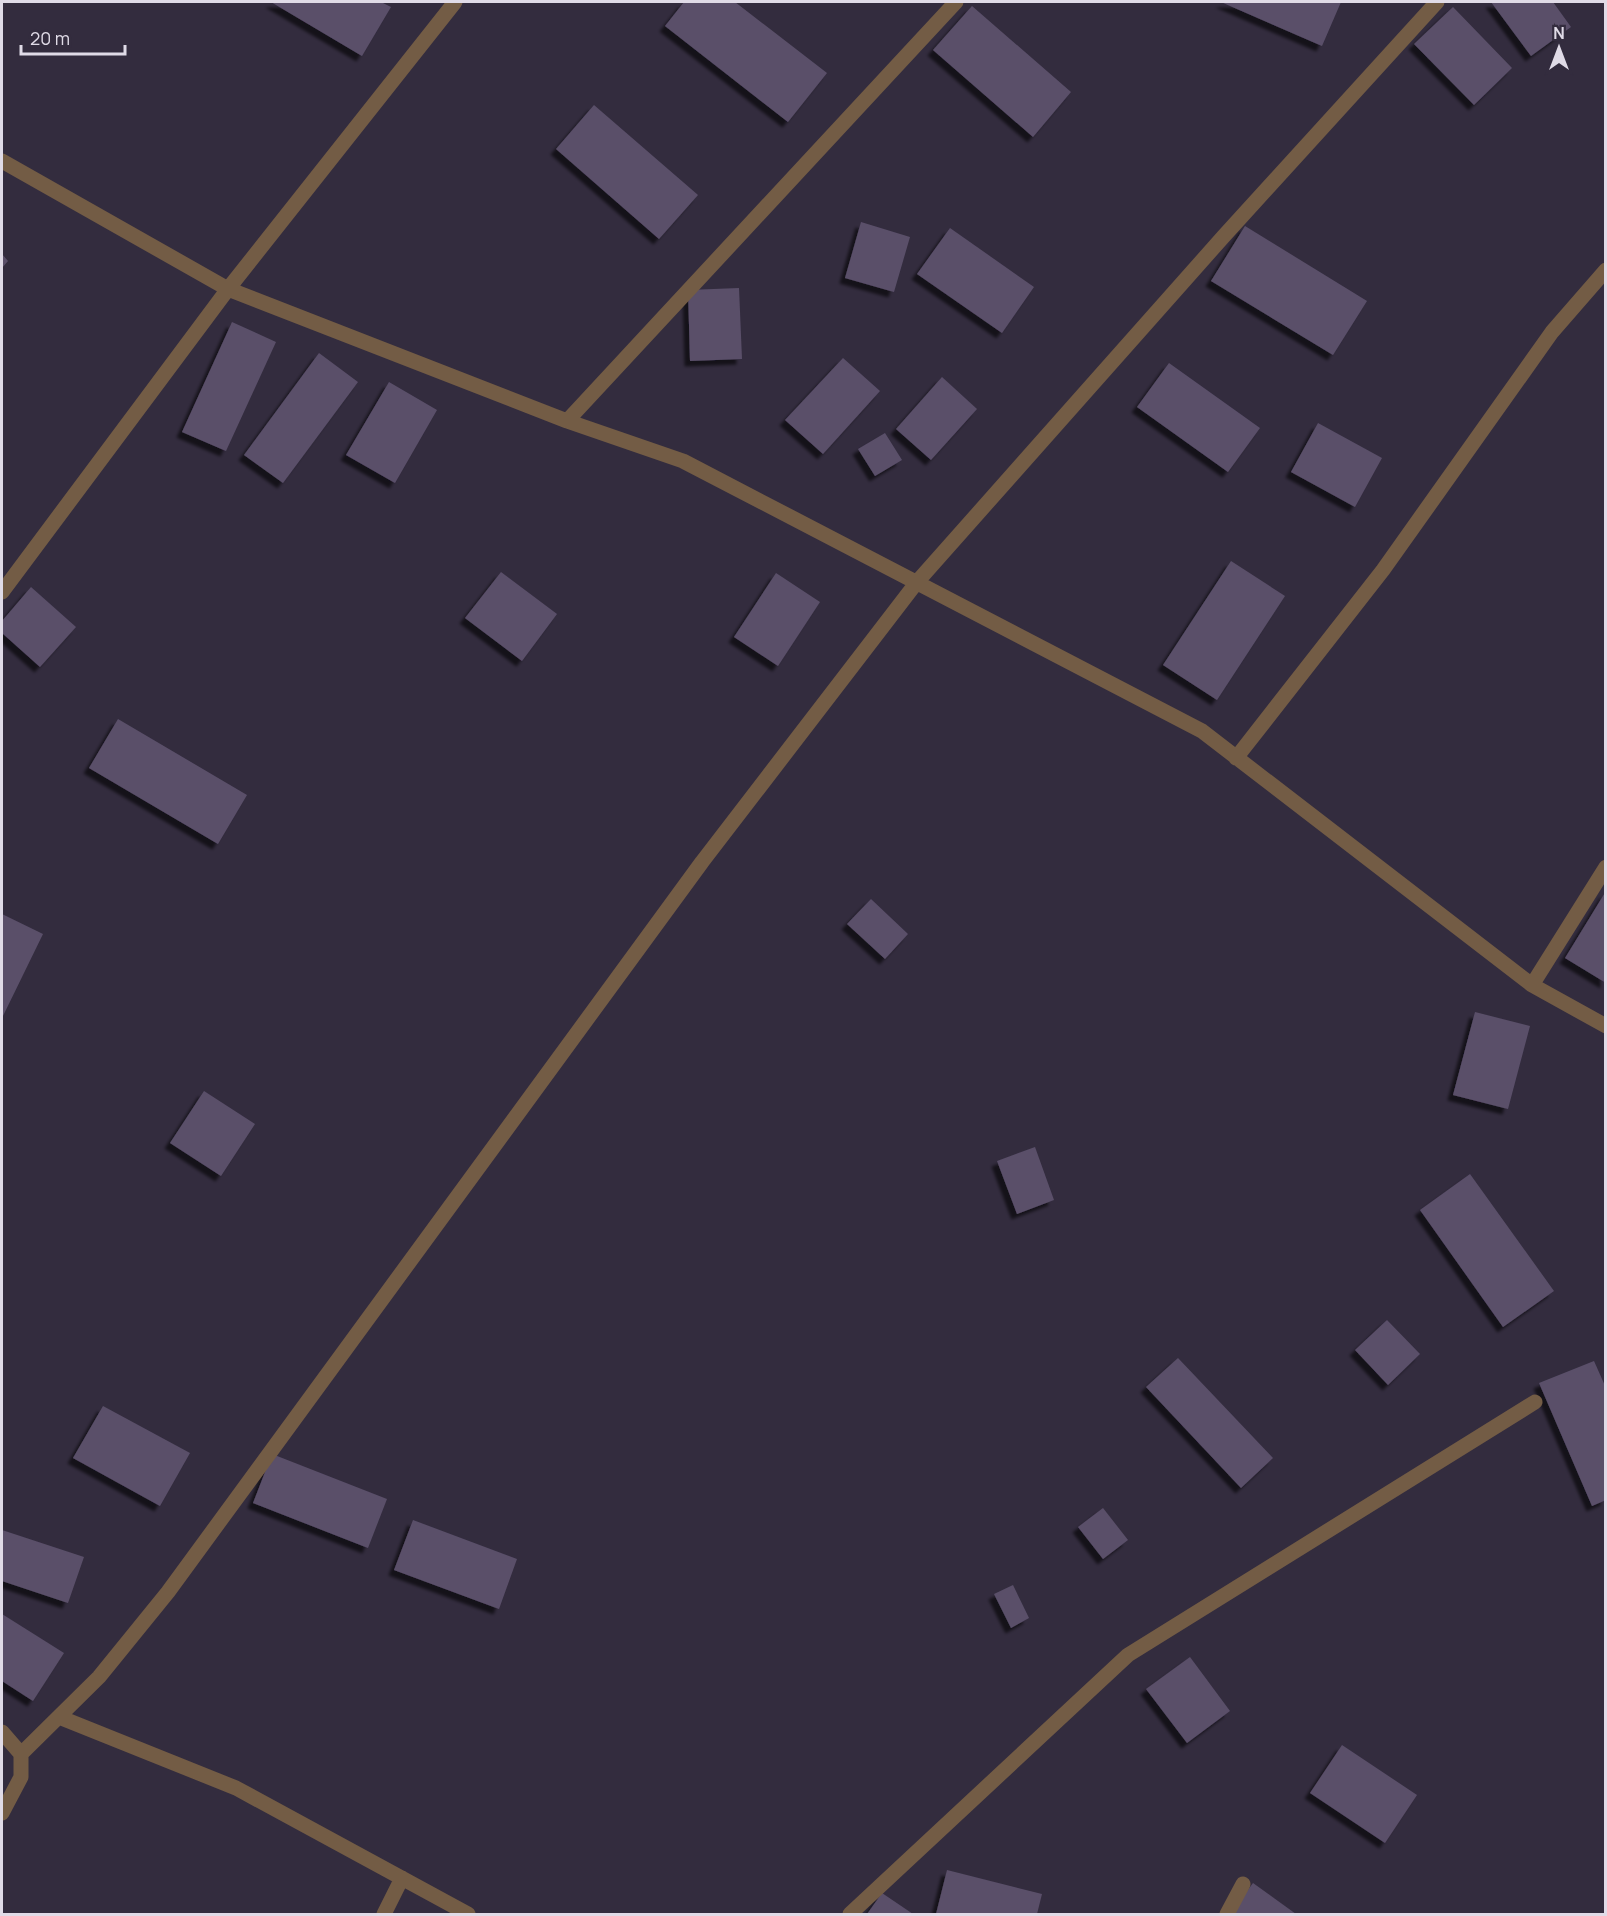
<svg xmlns="http://www.w3.org/2000/svg" width="1607" height="1916" viewBox="0 0 1607 1916" font-family="Manrope,sans-serif">
	<style>
		.building { fill: #5a4f69; filter: url(#shadow) }
		.lines { fill: none; stroke-linecap: round; stroke-linejoin: round }
		.street { stroke: #735c45; stroke-width: 15 }
	</style>
	<defs>
		<filter id="shadow"><feDropShadow dx="-5.5" dy="5.5" stdDeviation="1.5" flood-color="#0009"/></filter>
	</defs>
	<rect width="100%" height="100%" fill="#332c3e"/>
	<path class="building" d="M271 2H381L391 7 362 56Z
		M684 2H735L827 73 788 122 665 26Z
		M1221 2H1341L1322 46Z
		M1491 2H1553L1571 27 1531 56Z
		M972 6 1071 92 1033 137 933 50Z
		M1453 7 1512 68 1474 105 1414 44Z
		M594 105 698 195 659 239 556 149Z
		M861 222 910 237 894 292 845 278Z
		M1245 226 1367 301 1333 355 1211 281Z
		M950 228 1034 287 1002 333 917 274Z
		M2 254 8 261 2 268Z
		M739 288 742 359 690 361 688 290Z
		M232 322 276 342 226 451 182 432Z
		M319 353 358 382 283 483 244 455Z
		M843 358 880 391 823 454 785 420Z
		M1169 363 1260 428 1228 472 1137 407Z
		M942 377 977 409 931 460 896 429Z
		M389 382 437 410 395 483 346 455Z
		M1318 423 1382 458 1355 507 1291 472Z
		M885 433 902 460 875 476 858 449Z
		M1231 561 1285 596 1217 700 1163 665Z
		M501 572 557 614 522 661 465 618Z
		M776 573 820 602 778 666 734 637Z
		M31 587 76 627 40 667 2 633V621Z
		M118 719 247 795 218 844 89 768Z
		M1606 891V983L1565 958Z
		M871 899 908 934 885 959 847 924Z
		M2 914 43 934 2 1018Z
		M1475 1012 1530 1026 1508 1109 1453 1095Z
		M204 1091 255 1124 221 1176 170 1143Z
		M1035 1147 1054 1200 1017 1214 997 1161Z
		M1470 1174 1554 1291 1503 1327 1420 1210Z
		M1387 1320 1420 1354 1388 1385 1355 1350Z
		M1178 1358 1273 1458 1241 1488 1146 1387Z
		M1594 1361 1606 1388V1500L1592 1506 1539 1383Z
		M103 1406 190 1453 160 1506 73 1458Z
		M272 1454 387 1499 368 1548 253 1503Z
		M1103 1508 1128 1540 1103 1559 1078 1527Z
		M413 1520 517 1559 499 1609 394 1570Z
		M2 1530 84 1557 68 1603 2 1581Z
		M1013 1585 1029 1618 1011 1628 994 1594Z
		M2 1614 64 1653 33 1701 2 1681Z
		M1190 1657 1230 1711 1187 1743 1146 1689Z
		M1342 1745 1417 1795 1385 1843 1310 1793Z
		M947 1870 1042 1894 1037 1914H936Z
		M1253 1883 1296 1914H1230Z
		M882 1893 913 1914H867Z"/>
	<g class="lines">
		<path class="street" d="M2 161 228 289 567 421 683 461 1202 731 1532 985 1606 1026
			M567 421 956 2
			M2 592 228 289 455 2
			M1236 758 1383 570 1552 332 1606 270
			M1532 985 1606 867
			M59 1717 236 1788 468 1914
			M2 1732 21 1754V1777L2 1813
			M21 1754 99 1677 168 1592 702 862 917 582 1223 237 1437 2
			M384 1914 402 1878
			M850 1914 1128 1655 1535 1402
			M1227 1914 1243 1884"/>
	</g>
	<rect width="1607" height="1916" fill="none" stroke="#e0dbe7" stroke-width="6"/>
	<g transform="translate(1559 48)" stroke="#332c3e" stroke-width="4.5" paint-order="stroke">
	<path d="M0-4.5L10 22L0 15L-10 22Z" fill="#e0dbe7"/>
	<text y="-9" font-size="16" font-weight="bold" text-anchor="middle" fill="#e0dbe7">N</text>
	</g>
	<path d="M21 45v9h104v-9" fill="none" stroke="#e0dbe7" stroke-width="3"/>
	<text x="30" y="45" font-size="18" fill="#e0dbe7" stroke="#332c3e" stroke-width="4.5" paint-order="stroke">20 m</text>
</svg>
